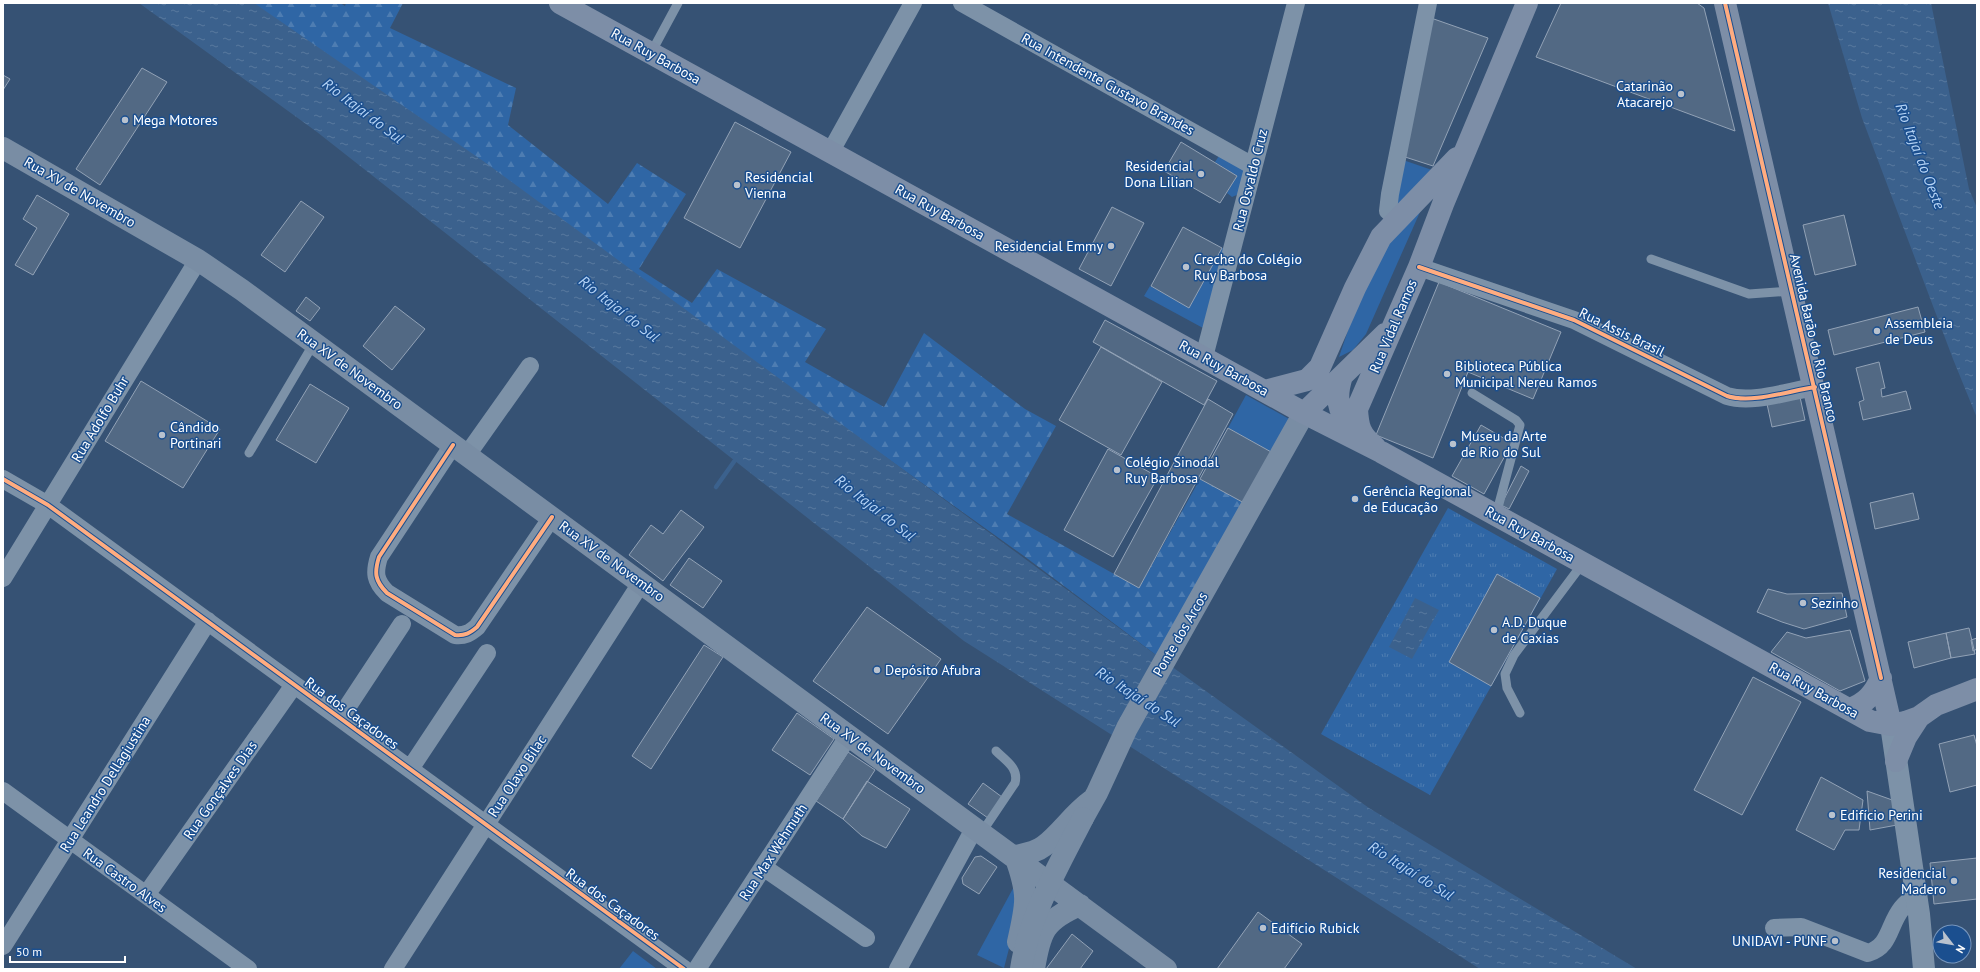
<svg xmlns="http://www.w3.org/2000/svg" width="1980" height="972" viewBox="0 0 1980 972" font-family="'PT Sans',sans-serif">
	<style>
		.grass { fill: #2f66a5 }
		.forest { fill: url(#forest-firs) }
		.park { fill: url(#park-tufts) }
		.water { fill: url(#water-ripples) }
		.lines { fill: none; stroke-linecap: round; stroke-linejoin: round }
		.stream { stroke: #3b618d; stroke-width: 4.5 }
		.building { fill: #526984; stroke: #92a2b6 }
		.service { stroke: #7d92a8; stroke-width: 9 }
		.minor { stroke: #7d92a8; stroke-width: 18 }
		.tertiary { stroke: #7d92a8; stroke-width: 22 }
		.secondary { stroke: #798da4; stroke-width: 22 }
		.primary { stroke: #7d8ea7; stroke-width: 22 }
		.secondary-bridge { stroke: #798da4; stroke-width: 22 }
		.cycleway-casing { stroke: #1b4f8f; stroke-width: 6 }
		.cycleway { stroke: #ffac80; stroke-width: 4 }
		.poi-dot { fill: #b9c2ce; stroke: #1b4f8f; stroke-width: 1.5 }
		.labels { text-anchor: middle; stroke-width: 3; stroke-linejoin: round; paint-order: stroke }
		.street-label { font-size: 14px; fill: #fff; stroke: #1b4f8f }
		.poi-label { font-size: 14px; fill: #fff; stroke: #1b4f8f; text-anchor: start }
		.water-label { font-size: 15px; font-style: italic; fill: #b5d3f5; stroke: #1b4f8f }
	</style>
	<defs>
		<pattern id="forest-firs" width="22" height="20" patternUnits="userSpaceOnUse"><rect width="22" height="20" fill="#2f66a5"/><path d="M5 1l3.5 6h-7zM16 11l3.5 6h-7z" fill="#4e7db2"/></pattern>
		<pattern id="park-tufts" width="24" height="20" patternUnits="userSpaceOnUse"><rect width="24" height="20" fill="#2f66a5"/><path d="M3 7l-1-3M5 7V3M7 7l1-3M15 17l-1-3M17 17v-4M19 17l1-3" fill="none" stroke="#4e7db2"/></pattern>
		<pattern id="water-ripples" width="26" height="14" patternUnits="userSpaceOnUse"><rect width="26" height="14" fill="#3b618d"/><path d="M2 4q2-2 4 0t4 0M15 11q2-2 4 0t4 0" fill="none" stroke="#58799e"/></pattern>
	</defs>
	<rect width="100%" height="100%" fill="#365274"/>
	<path class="grass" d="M1221 153 1247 169 1239 194 1232 197 1227 193 1237 176 1215 162Z
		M1403 160 1432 170 1396 206Z
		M1424 203 1366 334 1353 350 1339 357 1365 280 1384 241Z
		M1222 248 1226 250 1203 328 1144 296 1150 286 1189 307Z
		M1246 395 1291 420 1273 453 1228 428Z
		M1017 881 1024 890 1004 968 977 955Z
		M633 951 657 969H619Z"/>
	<path class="forest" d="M251 3H340L345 6 346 3H403L390 28 516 88 508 125 608 204 637 163 686 194 639 269 692 303 717 269 826 329 805 362 884 407 924 333 1025 409 1056 426 1007 514 1139 588 1200 479 1246 504 1164 661 1024 556Z"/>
	<path class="park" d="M1448 508 1557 569 1430 795 1321 734Z"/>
	<path class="water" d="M139 3H254L486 163 1164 661 1369 808 1637 969H1480L964 641 317 132Z
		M1828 3H1931L1969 189 1977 208V418L1953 359 1862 118Z
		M1415 598 1439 610 1412 659 1389 647Z"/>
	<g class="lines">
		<path class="stream" d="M716 487 738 456"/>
	</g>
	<path class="building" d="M1561 3H1697L1704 8 1735 131 1536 57Z
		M1431 18 1488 38 1433 166 1402 156Z
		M142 68 167 82 100 185 76 169Z
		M3 75 10 79 3 90Z
		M735 122 791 152 740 248 684 218Z
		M1181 142 1237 176 1220 203 1164 171Z
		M37 195 69 214 33 275 15 265 37 228 23 219Z
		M301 201 324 217 285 272 261 255Z
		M1112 207 1144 223 1111 286 1079 269Z
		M1844 215 1856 265 1815 275 1803 225Z
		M1183 227 1222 248 1189 308 1151 286Z
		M1439 282 1561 332 1533 399 1468 372 1433 458 1376 435Z
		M306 297 320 308 310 321 296 311Z
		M395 306 425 329 392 370 363 346Z
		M1918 307 1925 332 1834 355 1828 330Z
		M1105 320 1217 381 1204 405 1093 342Z
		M1101 347 1162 382 1121 455 1059 420Z
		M1879 362 1885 388 1881 389 1882 397 1906 391 1911 409 1863 420 1859 402 1864 400 1856 368Z
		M141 381 220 429 183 488 105 441Z
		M310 384 349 408 316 463 276 440Z
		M1800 397 1805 420 1772 427 1767 404Z
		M1208 399 1233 414 1139 588 1114 574Z
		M1481 425 1512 443 1484 494 1452 476Z
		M1228 428 1273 453 1246 504 1200 479Z
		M1108 449 1158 477 1113 557 1064 530Z
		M1521 466 1529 471 1509 509 1501 505Z
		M1913 493 1919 519 1875 529 1870 503Z
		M681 510 704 527 663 581 629 555 651 525 663 534Z
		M689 558 722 581 703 608 670 585Z
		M1497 574 1540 598 1491 686 1449 662Z
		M1768 589 1787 594 1842 593 1847 617 1804 629 1782 622 1757 612Z
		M867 607 941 659 888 734 813 681Z
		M1969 628 1975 654 1951 658 1946 633Z
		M1850 630 1865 681 1840 691 1771 652 1787 632 1806 638Z
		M1946 633 1951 658 1914 668 1908 642Z
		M1977 638V649L1973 651 1971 640Z
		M704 645 723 657 651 769 632 756Z
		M1753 677 1801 702 1742 815 1694 790Z
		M797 713 834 739 810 775 772 750Z
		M1974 735 1977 746V785L1950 792 1939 744Z
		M848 752 875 770 843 819 816 801Z
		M1821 777 1863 800 1859 830H1845L1834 850 1796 830Z
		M867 781 910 809 886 848 862 836 843 819Z
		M983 783 1002 797 988 818 968 804Z
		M1867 791 1895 801 1897 825 1870 830Z
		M981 856 997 867 979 894 963 884 962 878 975 857Z
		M1977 858V899L1934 904 1930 863Z
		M1258 912 1302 944 1284 969H1217Z
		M1072 934 1093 951 1080 969H1046Z"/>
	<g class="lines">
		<path class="service" d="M651 53 678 3
			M1651 259 1749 294 1792 291
			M1472 393 1516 420 1520 425 1496 515
			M249 453 314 343
			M1520 713 1507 688 1505 674 1514 655 1583 563
			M982 832 1015 783C1019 768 1006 761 996 751"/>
		<path class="minor" d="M962 3 1253 166
			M831 151 913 3
			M1403 214 1388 211 1390 194 1428 3
			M1419 267 1574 320 1727 396C1752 404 1788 391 1815 387
			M1204 357 1296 3
			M453 445 379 557C374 573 375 581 387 593L455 635C465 636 470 633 477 627L552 517
			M467 455 530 366
			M3 479 48 505 684 969
			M3 578 198 260
			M340 718 402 624
			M410 769 487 653
			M3 791 248 969
			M763 867 866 938
			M146 895 294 685
			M1774 928 1801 927 1868 953C1891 946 1888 925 1902 908 1906 903 1911 899 1916 895
			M3 946 208 621
			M393 969 641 583
			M697 969 849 735
			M898 969 975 827"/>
		<path class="tertiary" d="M1891 725 1919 914 1924 969"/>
		<path class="secondary" d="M3 148 198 260 242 290 1166 969
			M1083 818 1097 793 1127 728 1304 413
			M1015 856C1029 894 1027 903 1018 942
			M1015 856C1025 854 1035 853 1044 846 1061 833 1073 814 1091 801
			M1034 969C1040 932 1044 920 1080 905"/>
		<path class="primary" d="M560 3 1304 413 1381 452 1870 721 1891 725 1905 722 1919 717 1936 705 1977 689
			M1725 3 1891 725
			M1342 376C1333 404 1340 416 1361 435
			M1265 391 1307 380 1320 367 1355 288 1381 237 1457 158
			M1304 413 1385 334
			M1375 447C1360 435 1358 427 1357 409L1419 267 1443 204 1527 3
			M1850 709C1866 703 1874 694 1881 678
			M1896 761 1906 737 1919 717"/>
		<path class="secondary-bridge" d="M1021 969C1029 916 1059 865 1083 818"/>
		<g class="cycleway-casing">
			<path id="cycleway" d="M1725 3 1881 678
				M1419 267 1574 320 1727 396C1752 404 1788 391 1815 387
				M453 445 379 557C374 573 375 581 387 593L455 635C465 636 470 633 477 627L552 517
				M3 479 48 505 684 969"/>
		</g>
		<use href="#cycleway" class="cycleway"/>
	</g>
	<g class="poi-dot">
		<circle cx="1681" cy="94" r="4"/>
		<circle cx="125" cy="120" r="4"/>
		<circle cx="1201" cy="174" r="4"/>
		<circle cx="737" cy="185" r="4"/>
		<circle cx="1111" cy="246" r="4"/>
		<circle cx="1186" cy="267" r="4"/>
		<circle cx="1877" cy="331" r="4"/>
		<circle cx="1447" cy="374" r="4"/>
		<circle cx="162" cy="435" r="4"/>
		<circle cx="1453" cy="444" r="4"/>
		<circle cx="1117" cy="470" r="4"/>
		<circle cx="1355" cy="499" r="4"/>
		<circle cx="1803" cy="603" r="4"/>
		<circle cx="1494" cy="630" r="4"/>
		<circle cx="877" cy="670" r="4"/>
		<circle cx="1832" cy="815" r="4"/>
		<circle cx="1954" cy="881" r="4"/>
		<circle cx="1263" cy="928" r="4"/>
		<circle cx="1835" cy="941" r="4"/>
	</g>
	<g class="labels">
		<g class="street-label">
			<text transform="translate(656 56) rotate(29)" y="5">Rua Ruy Barbosa</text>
			<text transform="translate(1108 84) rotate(29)" y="5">Rua Intendente Gustavo Brandes</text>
			<text transform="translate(1250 180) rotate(-76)" y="5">Rua Osvaldo Cruz</text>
			<text transform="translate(80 192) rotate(30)" y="5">Rua XV de Novembro</text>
			<text transform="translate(940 212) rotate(29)" y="5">Rua Ruy Barbosa</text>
			<text transform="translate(1393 326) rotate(-67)" y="5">Rua Vidal Ramos</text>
			<text transform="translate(1622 332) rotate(26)" y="5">Rua Assis Brasil</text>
			<text transform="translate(1814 338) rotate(77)" y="5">Avenida Barão do Rio Branco</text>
			<text transform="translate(1224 368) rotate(29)" y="5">Rua Ruy Barbosa</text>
			<text transform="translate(350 369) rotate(36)" y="5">Rua XV de Novembro</text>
			<text transform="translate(100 419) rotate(-59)" y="5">Rua Adolfo Buhr</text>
			<text transform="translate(1530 534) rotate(29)" y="5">Rua Ruy Barbosa</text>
			<text transform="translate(612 561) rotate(36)" y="5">Rua XV de Novembro</text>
			<text transform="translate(1180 634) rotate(-60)" y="5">Ponte dos Arcos</text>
			<text transform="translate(1814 690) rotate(29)" y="5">Rua Ruy Barbosa</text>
			<text transform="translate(352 713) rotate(36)" y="5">Rua dos Caçadores</text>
			<text transform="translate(873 753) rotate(36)" y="5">Rua XV de Novembro</text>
			<text transform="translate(517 776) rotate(-57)" y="5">Rua Olavo Bilac</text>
			<text transform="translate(105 784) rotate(-58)" y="5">Rua Leandro Dellagiustina</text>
			<text transform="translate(220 790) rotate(-55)" y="5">Rua Gonçalves Dias</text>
			<text transform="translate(773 852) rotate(-57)" y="5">Rua Max Wehmuth</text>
			<text transform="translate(125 880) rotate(36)" y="5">Rua Castro Alves</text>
			<text transform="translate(613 904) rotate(36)" y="5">Rua dos Caçadores</text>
		</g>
		<g class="poi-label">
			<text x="1673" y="91" text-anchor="end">Catarinão<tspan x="1673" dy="16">Atacarejo</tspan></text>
			<text x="133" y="125">Mega Motores</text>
			<text x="1193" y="171" text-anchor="end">Residencial<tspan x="1193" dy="16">Dona Lilian</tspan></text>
			<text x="745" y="182">Residencial<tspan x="745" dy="16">Vienna</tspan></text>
			<text x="1103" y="251" text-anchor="end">Residencial Emmy</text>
			<text x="1194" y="264">Creche do Colégio<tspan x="1194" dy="16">Ruy Barbosa</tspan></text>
			<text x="1885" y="328">Assembleia<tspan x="1885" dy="16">de Deus</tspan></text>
			<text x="1455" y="371">Biblioteca Pública<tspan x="1455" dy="16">Municipal Nereu Ramos</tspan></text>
			<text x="170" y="432">Cândido<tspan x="170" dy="16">Portinari</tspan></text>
			<text x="1461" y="441">Museu da Arte<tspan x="1461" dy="16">de Rio do Sul</tspan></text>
			<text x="1125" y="467">Colégio Sinodal<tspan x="1125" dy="16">Ruy Barbosa</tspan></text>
			<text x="1363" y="496">Gerência Regional<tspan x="1363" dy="16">de Educação</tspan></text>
			<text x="1811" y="608">Sezinho</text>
			<text x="1502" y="627">A.D. Duque<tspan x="1502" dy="16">de Caxias</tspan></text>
			<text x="885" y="675">Depósito Afubra</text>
			<text x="1840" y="820">Edifício Perini</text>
			<text x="1946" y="878" text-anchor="end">Residencial<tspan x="1946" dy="16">Madero</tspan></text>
			<text x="1271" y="933">Edifício Rubick</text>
			<text x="1827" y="946" text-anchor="end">UNIDAVI - PUNF</text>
		</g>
		<g class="water-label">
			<text transform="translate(363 111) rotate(37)" y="5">Rio Itajaí do Sul</text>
			<text transform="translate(1920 156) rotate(69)" y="5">Rio Itajaí do Oeste</text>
			<text transform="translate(619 309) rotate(38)" y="5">Rio Itajaí do Sul</text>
			<text transform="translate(875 508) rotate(38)" y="5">Rio Itajaí do Sul</text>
			<text transform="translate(1138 697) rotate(33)" y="5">Rio Itajaí do Sul</text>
			<text transform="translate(1411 871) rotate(32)" y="5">Rio Itajaí do Sul</text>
		</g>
	</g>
	<rect width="1980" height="972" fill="none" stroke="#ffffff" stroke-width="8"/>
	<g transform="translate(1952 944) rotate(121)"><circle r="19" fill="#1b4f8f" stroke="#7695bc"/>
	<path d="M0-3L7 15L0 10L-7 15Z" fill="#b9c2ce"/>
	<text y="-6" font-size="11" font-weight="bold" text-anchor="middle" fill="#ffffff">N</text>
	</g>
	<path d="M10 956v6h115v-6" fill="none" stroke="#ffffff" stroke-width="2"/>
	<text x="16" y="956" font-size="12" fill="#ffffff" stroke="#1b4f8f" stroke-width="3" paint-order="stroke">50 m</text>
</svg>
